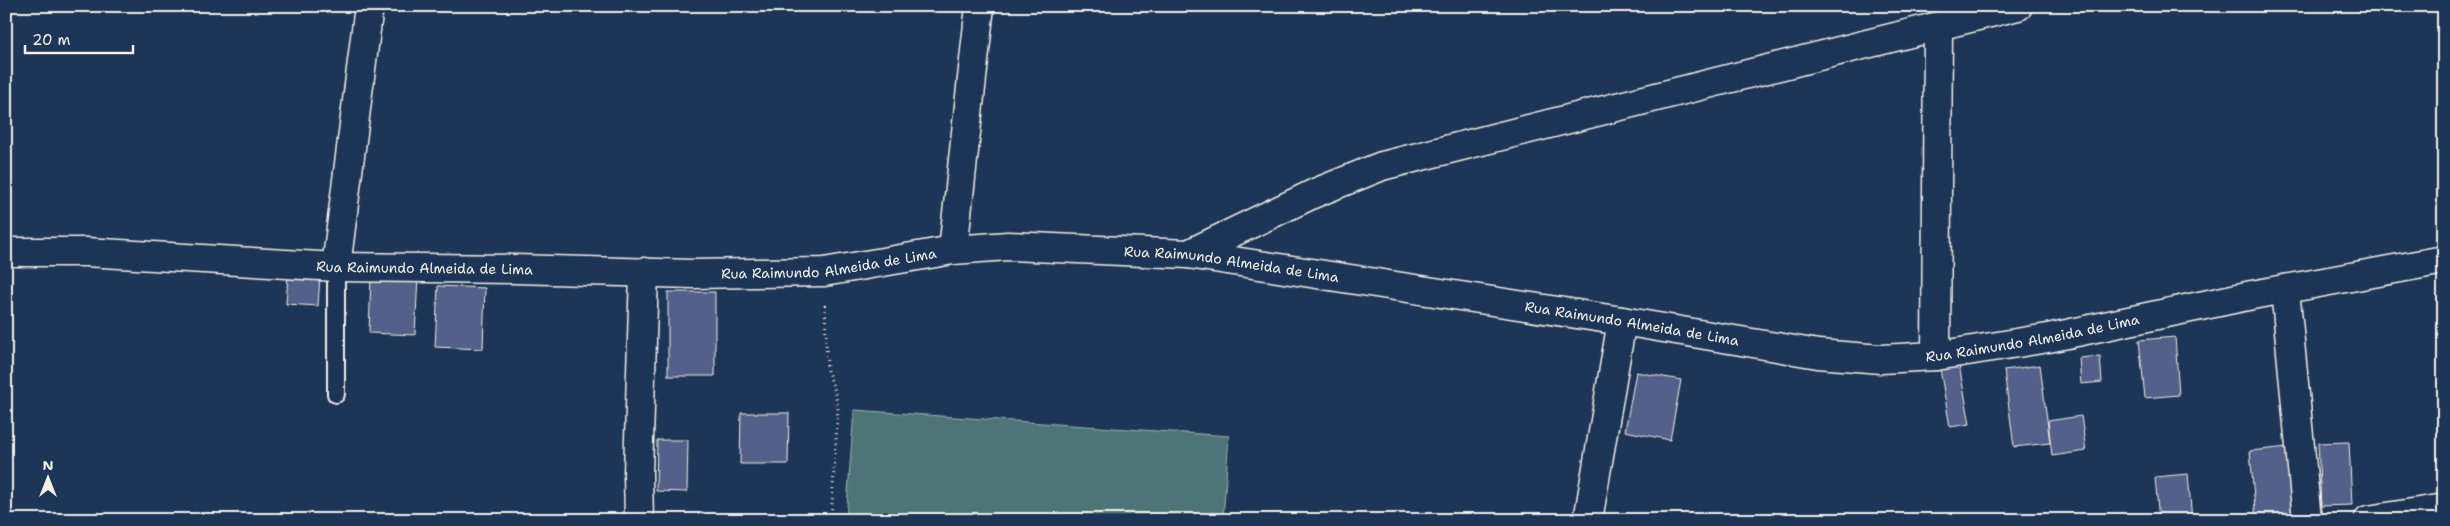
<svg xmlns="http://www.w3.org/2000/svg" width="2450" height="526" viewBox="0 0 2450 526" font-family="'Shantell Sans',sans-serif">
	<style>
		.green { fill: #4d7477; stroke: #a0b2b0 }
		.building { fill: #536189; stroke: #f4f1e8 }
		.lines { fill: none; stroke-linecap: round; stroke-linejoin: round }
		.service-casing { stroke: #f4f1e8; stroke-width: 20 }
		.minor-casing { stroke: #f4f1e8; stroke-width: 31 }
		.path { stroke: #f4f1e8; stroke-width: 3; stroke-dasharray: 1 4; stroke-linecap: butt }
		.service { stroke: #1d3557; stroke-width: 16 }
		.minor { stroke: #1d3557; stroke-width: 28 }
		.labels { text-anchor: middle; stroke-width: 4; stroke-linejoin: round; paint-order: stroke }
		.street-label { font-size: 14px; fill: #f4f1e8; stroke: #1d3557 }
	</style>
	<rect width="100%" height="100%" fill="#1d3557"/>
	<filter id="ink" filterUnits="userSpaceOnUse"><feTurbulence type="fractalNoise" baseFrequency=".02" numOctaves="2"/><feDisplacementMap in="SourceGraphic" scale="10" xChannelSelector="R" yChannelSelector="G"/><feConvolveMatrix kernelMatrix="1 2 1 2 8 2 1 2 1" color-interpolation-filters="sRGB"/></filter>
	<g filter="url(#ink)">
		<path class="green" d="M854 410 1229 436 1223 520H846Z"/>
		<path class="building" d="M288 275 320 276 318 306 286 304Z
			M371 275 418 276 415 335 369 333Z
			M438 286 485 288 483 349 435 347Z
			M668 292H715V376H668Z
			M2175 337 2179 395 2145 398 2139 340Z
			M2100 356 2102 382 2081 384 2079 358Z
			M1958 360 1970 424 1950 427 1939 363Z
			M2040 365 2050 443 2014 447 2004 370Z
			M1636 372 1681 380 1670 440 1625 431Z
			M741 413H789L788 464H740Z
			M2081 416 2086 451 2052 456 2048 421Z
			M657 440H688L687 492 656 491Z
			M2349 442 2352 505 2321 506 2318 443Z
			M2288 447 2295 517 2256 520 2250 451Z
			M2188 474 2192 520H2159L2155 477Z"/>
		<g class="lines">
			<g class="service-casing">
				<path id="service" d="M336 267V394"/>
			</g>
			<g class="minor-casing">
				<g id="minor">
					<path d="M953 250 980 6"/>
					<path id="s1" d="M6 252H86L336 267 515 269 693 274 824 272 953 250 1008 246 1188 254 1622 321 1818 354 1881 359 1936 356 2048 338 2252 295 2444 260"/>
					<path d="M1188 254 1315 193 1382 166 2018 6"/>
					<path d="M336 267 369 6"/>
					<path d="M2285 289 2307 520"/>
					<path d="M1936 356 1938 27"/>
					<path d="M639 520 638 474 644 272"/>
					<path d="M1588 520 1622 321"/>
					<path d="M2368 520 2444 508"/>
				</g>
			</g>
			<path class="path" d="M825 305 827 370 834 388 838 407 831 520"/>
			<use href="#service" class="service"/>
			<use href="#minor" class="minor"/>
		</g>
	</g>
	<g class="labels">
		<g class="street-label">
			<text dy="5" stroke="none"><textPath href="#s1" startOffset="824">Rua Raimundo Almeida de Lima</textPath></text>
			<text dy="5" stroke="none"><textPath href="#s1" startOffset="1229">Rua Raimundo Almeida de Lima</textPath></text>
			<text dy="5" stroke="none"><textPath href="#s1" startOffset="419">Rua Raimundo Almeida de Lima</textPath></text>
			<text dy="5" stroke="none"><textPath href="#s1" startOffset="1634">Rua Raimundo Almeida de Lima</textPath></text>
			<text dy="5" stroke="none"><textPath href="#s1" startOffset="2039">Rua Raimundo Almeida de Lima</textPath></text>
		</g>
	</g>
	<rect width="2450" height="526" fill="none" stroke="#1d3557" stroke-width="25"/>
	<rect x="12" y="12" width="2425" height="501" fill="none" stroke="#f4f1e8" stroke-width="2" filter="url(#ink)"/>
	<g transform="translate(48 478)" stroke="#1d3557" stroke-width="4" paint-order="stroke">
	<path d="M0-4L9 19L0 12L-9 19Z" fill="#f4f1e8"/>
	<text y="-8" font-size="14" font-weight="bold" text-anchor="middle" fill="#f4f1e8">N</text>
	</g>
	<path d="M25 45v8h108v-8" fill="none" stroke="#f4f1e8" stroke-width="2.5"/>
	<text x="32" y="45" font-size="15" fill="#f4f1e8" stroke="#1d3557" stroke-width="4" paint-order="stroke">20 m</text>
</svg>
